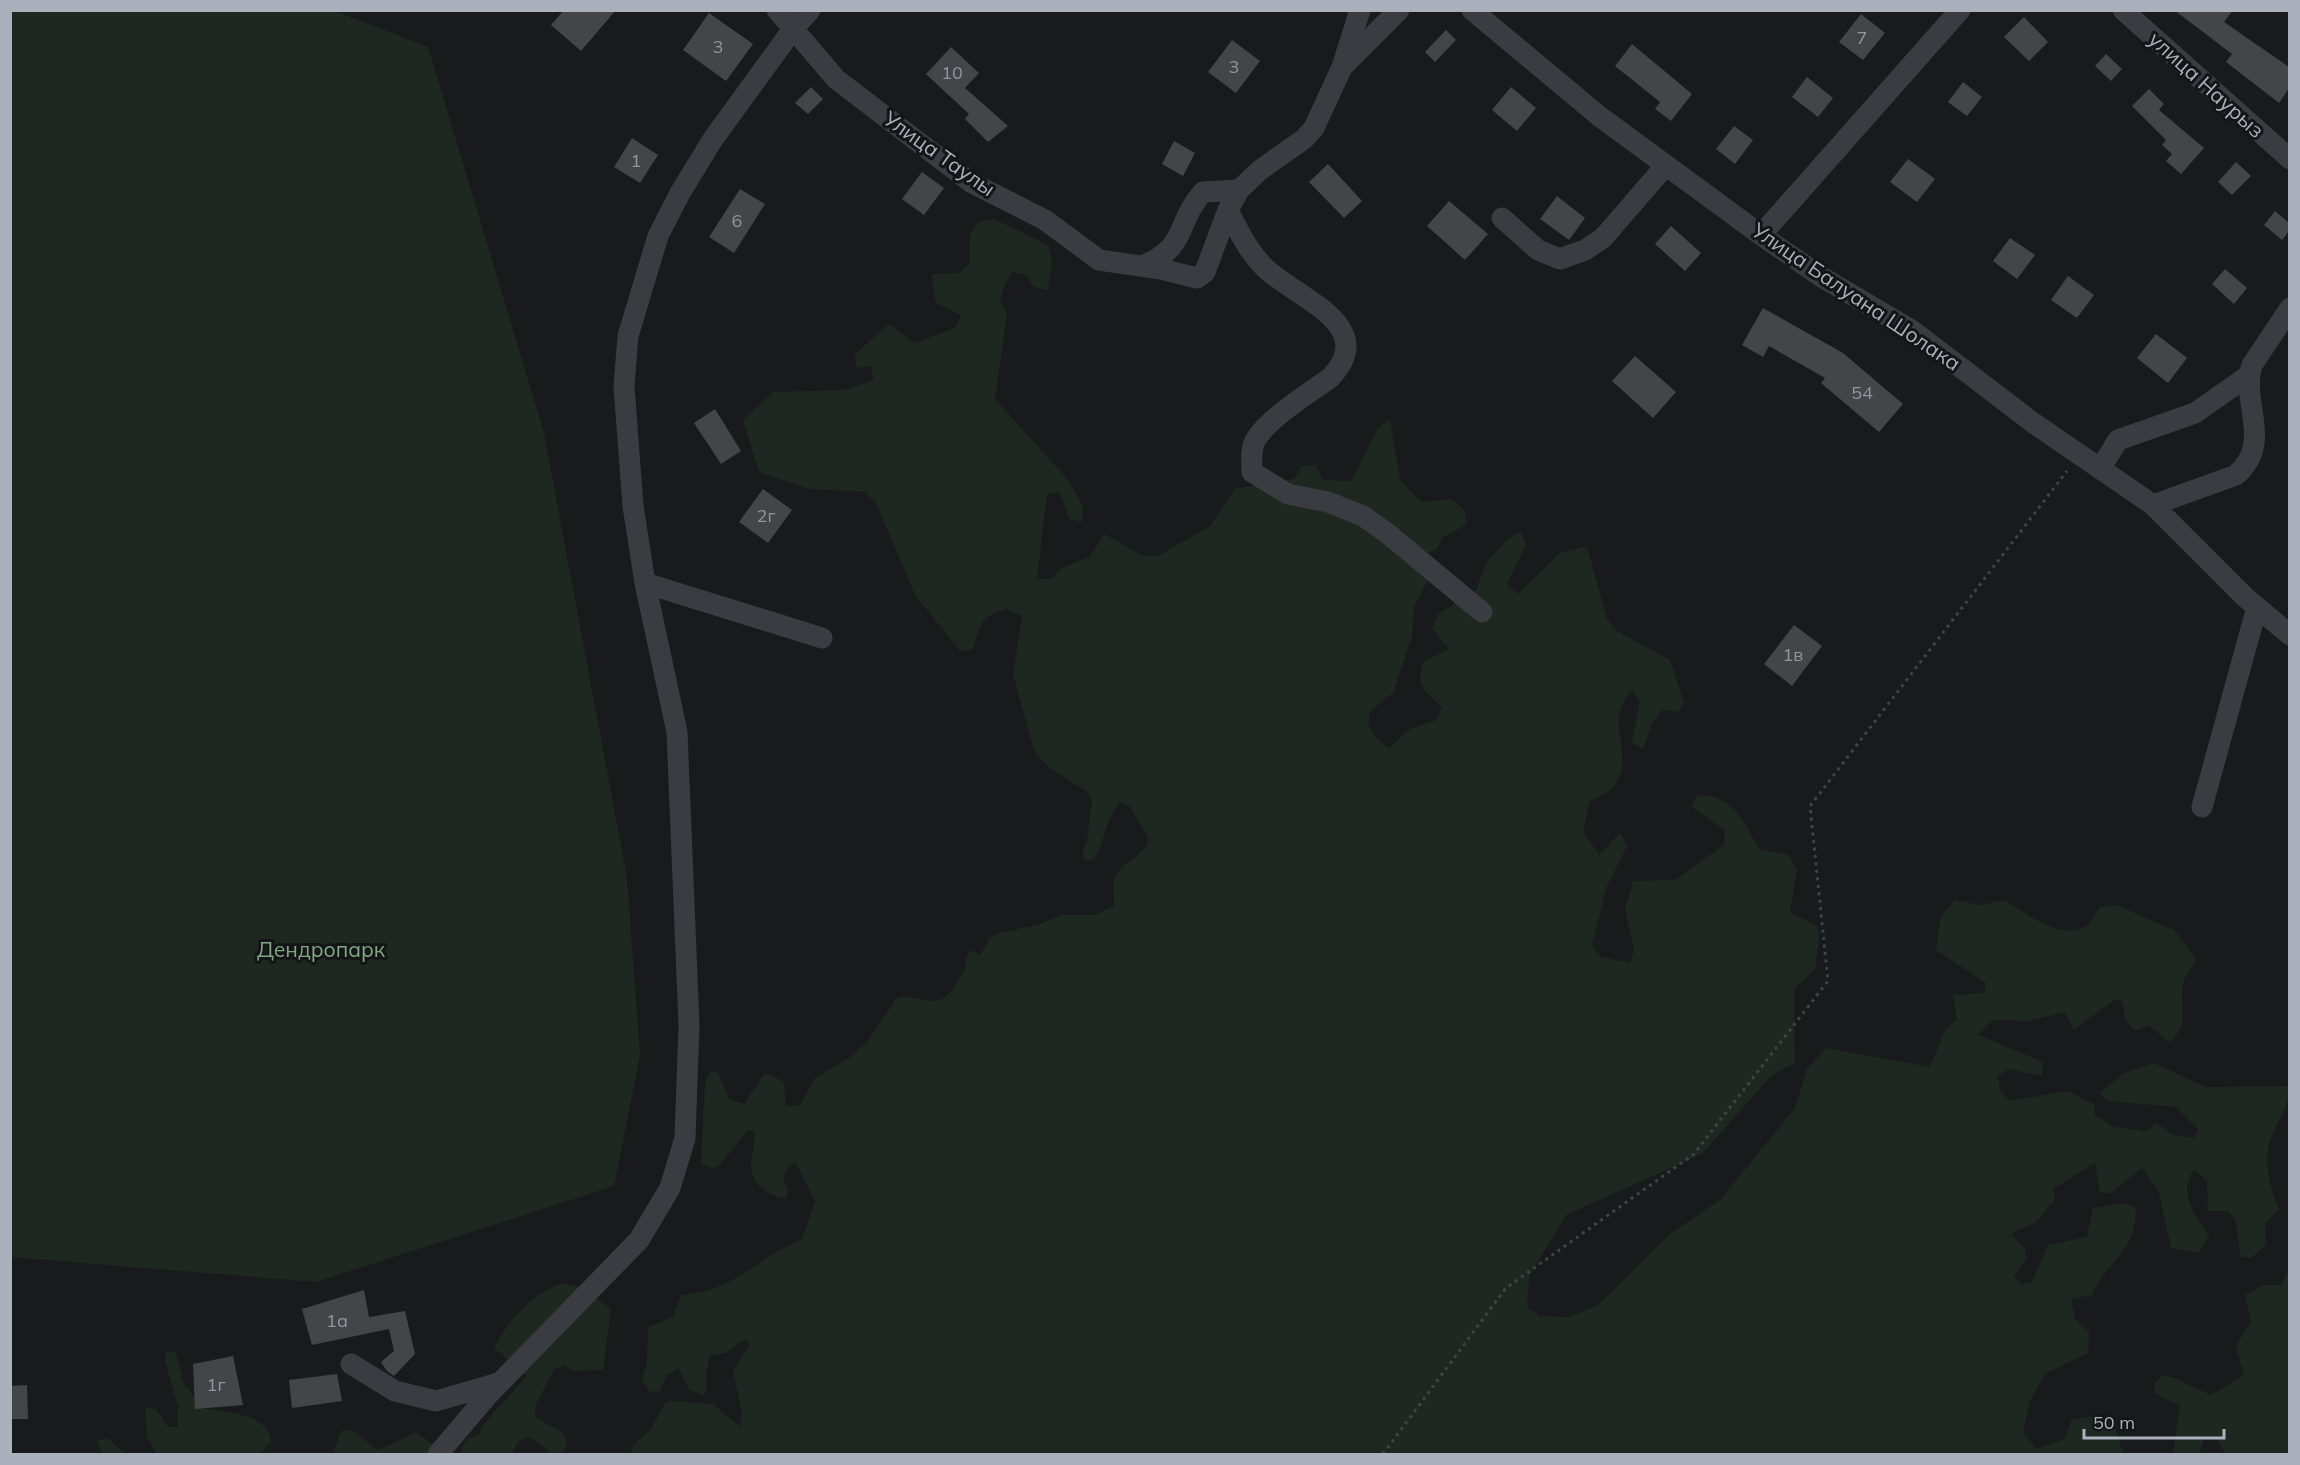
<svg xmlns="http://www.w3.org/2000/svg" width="2300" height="1465" viewBox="0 0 2300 1465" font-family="Mulish,sans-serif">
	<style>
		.green { fill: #1f2820 }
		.building { fill: #434549 }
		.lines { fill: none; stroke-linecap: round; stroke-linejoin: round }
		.path { stroke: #404349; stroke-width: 3; stroke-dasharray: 3 4.5; stroke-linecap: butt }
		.minor { stroke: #3a3c41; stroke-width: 21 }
		.labels { text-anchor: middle; stroke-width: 6; stroke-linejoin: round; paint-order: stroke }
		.number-label { font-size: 18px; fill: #91969f }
		.street-label { font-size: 21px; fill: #abb1bc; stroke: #141517 }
		.park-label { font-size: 21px; fill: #81a882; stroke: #141517 }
	</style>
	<rect width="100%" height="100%" fill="#191a1c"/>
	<path class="green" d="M10 11H335L428 47 544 433 627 878 640 1055 614 1186 316 1282 11 1257Z
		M994 219 1048 245 1052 261 1048 290 1034 287 1026 275 1013 272 1004 286 1000 300 1007 314 995 399 1069 481 1083 507 1082 522 1069 519 1060 492 1047 494 1037 579H1052L1062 568 1090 557 1104 534 1143 556H1158L1210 526 1235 489 1294 479 1302 466 1316 465 1322 480 1351 481 1378 428 1390 419 1400 480 1421 502 1452 499 1464 510 1467 524 1442 538 1436 550 1409 559 1428 580 1414 607 1412 637 1393 693 1370 711 1368 725 1376 738 1389 748 1410 729 1437 720 1442 707C1424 690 1415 687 1423 662L1449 649 1432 628 1438 614 1476 590 1486 563 1507 540 1521 531 1526 545 1507 584 1518 594 1560 553 1587 546 1607 619 1617 631 1670 660 1684 703 1678 712 1663 710 1653 721 1643 749 1632 742 1640 702 1633 690C1600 720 1638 754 1614 786 1610 792 1597 797 1590 801L1583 831 1599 855 1620 833 1627 846 1607 886 1592 944 1601 957 1630 963 1634 950 1625 909 1633 881 1675 880 1724 845 1725 831 1691 806 1698 795C1733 794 1744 822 1759 849L1789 855 1797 870 1790 912 1818 926 1819 940 1815 969 1794 989 1795 1063 1771 1076 1702 1154 1566 1215 1529 1277 1527 1307 1540 1316 1569 1317 1598 1305 1670 1234 1720 1200 1795 1108 1807 1069 1826 1048 1930 1067 1946 1028 1957 1020 1953 995 1984 993 1986 983 1936 950 1941 916 1955 900 1980 905 2005 900C2025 913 2062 942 2086 926 2092 922 2096 912 2100 907L2116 905 2174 930 2197 960C2193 967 2184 976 2183 984 2178 1005 2192 1022 2170 1042L2148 1025 2136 1031 2126 1021 2122 1001 2116 999 2074 1030 2065 1012 2029 1021 1993 1020 1978 1035 2043 1062 2042 1076 2008 1069 1998 1076 2000 1090 2010 1101 2068 1091 2094 1104 2095 1115 2113 1127 2147 1131 2156 1123 2174 1135 2194 1138 2198 1129 2176 1107 2107 1101 2099 1093 2124 1073 2154 1063 2206 1087 2289 1086C2289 1109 2279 1117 2271 1137 2262 1161 2270 1187 2279 1209L2265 1224 2266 1245 2251 1258 2241 1257 2235 1219 2228 1211H2208L2207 1181 2194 1169C2178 1193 2194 1216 2209 1235L2199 1253 2171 1248 2159 1192 2142 1168 2110 1194 2100 1192 2095 1163 2053 1189 2055 1199 2036 1222 2011 1234 2025 1249 2026 1260 2014 1276 2021 1284 2032 1282 2048 1245 2087 1237 2093 1208 2126 1203 2136 1208C2136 1254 2108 1258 2092 1295L2071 1299 2075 1319 2089 1332 2088 1353 2045 1374 2030 1401 2023 1431 2036 1449 2065 1439 2072 1419 2105 1415 2117 1433 2123 1454H630L634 1444 650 1430 666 1402 671 1401 713 1404 740 1427 742 1413 733 1371 749 1346V1341L744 1340 725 1353 710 1355 706 1375 707 1391 703 1395 690 1390 678 1368 666 1376 660 1391 650 1392 642 1381 647 1362 648 1327 673 1317 681 1295C734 1292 756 1258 802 1239L815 1201 796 1163 789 1166 783 1177 788 1191 786 1199C771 1197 753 1186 751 1169 750 1155 757 1144 754 1130H748L720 1165 713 1168 701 1164 705 1084 711 1070 718 1073 730 1100 744 1104 764 1074 772 1075 784 1083 786 1106 800 1105 815 1078 849 1058 867 1042 896 999C910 991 934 1009 946 996 952 991 963 975 965 968 967 960 965 958 970 950L980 955 990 938 999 933 1041 924 1061 915H1095L1114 906C1114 897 1112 884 1115 877 1121 861 1148 855 1148 839 1148 834 1133 814 1130 806L1121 802C1105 817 1106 841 1094 859L1084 861 1083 851 1087 840 1092 801 1089 793 1048 767 1034 751 1013 674 1022 616 1007 609C980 617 980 624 973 650L960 651 915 595 876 503 865 492 810 489 759 472 743 420 773 392 845 390 874 380 870 366 856 368 855 354 889 324 914 343 955 328 961 316 935 302 932 274 960 273 970 263V234L978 222Z
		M2289 1269V1454H2226L2215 1438 2205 1436 2199 1454H2173L2180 1406 2155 1393 2154 1384 2161 1376 2172 1377 2211 1395 2244 1375 2236 1346 2251 1321 2245 1295 2263 1285H2281Z
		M562 1283 584 1288 611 1309 603 1370 572 1371 564 1365 554 1369 535 1406V1417L563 1433 567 1443 563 1452 553 1454 529 1437 519 1441 511 1454H462C462 1442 466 1438 478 1435L488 1419 527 1376 494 1348C509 1319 531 1295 562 1283Z
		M166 1351 176 1353 184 1384 203 1408C225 1412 270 1414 271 1442L259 1454H157L147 1437 145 1408 156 1409 168 1427H178V1407L165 1361Z
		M352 1430 378 1450 416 1432 434 1445 440 1454H333L341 1431Z
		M108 1438 125 1454H103L97 1441Z"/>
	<path class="building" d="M564 10H616L581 51 551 25Z
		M2174 10H2233L2224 22 2289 67V88L2279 103 2226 62 2232 54Z
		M709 13 753 44 726 81 683 50Z
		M1861 14 1885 33 1863 60 1839 42Z
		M2024 17 2048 42 2029 61 2004 37Z
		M1446 30 1456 40 1435 62 1425 52Z
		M1232 40 1260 61 1236 93 1208 72Z
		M1632 44 1692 94 1671 121 1655 109 1660 102 1615 66Z
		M951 47 979 73 965 88 1008 126 988 142 965 119 969 114 926 74Z
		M2106 54 2122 69 2111 81 2095 66Z
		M1807 77 1833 98 1818 117 1792 97Z
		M1963 82 1982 97 1967 116 1948 102Z
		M811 87 823 99 808 114 795 103Z
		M1511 87 1536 108 1517 131 1492 110Z
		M2149 89 2164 104 2159 110 2204 148 2181 174 2166 161 2172 154 2162 145 2166 140 2132 106Z
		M1734 126 1753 140 1735 164 1716 149Z
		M632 138 658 155 640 183 614 167Z
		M1174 141 1195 153 1183 176 1162 164Z
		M1908 159 1935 179 1917 202 1890 182Z
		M2236 162 2251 176 2232 195 2218 182Z
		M1328 164 1362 201 1344 218 1309 182Z
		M922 172 944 188 924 215 902 199Z
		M740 189 765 204 734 253 709 237Z
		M1557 196 1585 218 1569 240 1540 219Z
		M1449 201 1488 234 1465 260 1427 226Z
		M2275 211 2289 223V231L2282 240 2264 225Z
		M1671 226 1701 253 1685 271 1655 244Z
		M2010 238 2035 255 2017 279 1993 261Z
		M2225 269 2247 288 2234 304 2212 284Z
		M2068 276 2094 295 2077 318 2051 300Z
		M1763 308 1843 353 1903 404 1879 432 1821 383 1825 378 1769 346 1763 357 1742 345Z
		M2156 334 2187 358 2168 383 2137 358Z
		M1635 356 1676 392 1653 418 1612 381Z
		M715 409 741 451 721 464 694 423Z
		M763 489 792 510 768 543 739 522Z
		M1794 625 1822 646 1792 686 1764 664Z
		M364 1290 369 1317 405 1311 415 1354 394 1376 387 1371 381 1362 394 1351 389 1329 312 1345 302 1309Z
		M233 1356 243 1405 195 1409 193 1364Z
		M337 1374 342 1401 292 1408 289 1380Z
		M27 1385 28 1419H10V1386Z"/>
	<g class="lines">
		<path class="path" d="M1383 1454 1506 1288 1694 1154 1828 981 1810 806 2067 471"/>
		<path class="minor" d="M777 10 836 79 972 183 1045 220 1099 260 1161 269 1197 278 1205 272 1228 210 1239 190 1260 170 1304 139 1314 128 1342 67 1399 10
			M1472 10 1599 116 1761 235 1820 276 1913 331 2032 422 2153 505 2245 597 2290 635
			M2123 10 2290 159
			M1343 64 1360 10
			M1228 210C1239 232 1248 251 1265 268 1296 298 1381 325 1330 378 1308 394 1270 417 1256 439 1250 449 1252 460 1252 472L1288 494 1328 502 1363 516 1387 533 1482 612
			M1502 218 1538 250 1560 259 1585 250 1603 238 1666 165
			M1761 235 1960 10
			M1142 266C1189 247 1175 223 1203 192L1239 190
			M2100 469 2118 440 2195 413 2249 375
			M2153 505 2236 475C2274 442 2240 403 2252 365L2290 308
			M645 583 822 638
			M2202 807 2257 607
			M351 1364 395 1391 436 1401 498 1383
			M438 1454 488 1395 639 1240 670 1188 685 1138 689 1025 677 732 645 583 633 506 624 386 628 336 658 236 680 193 713 139 793 29 810 10"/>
	</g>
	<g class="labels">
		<g class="number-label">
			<text x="1862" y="44">7</text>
			<text x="718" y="53">3</text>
			<text x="1234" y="73">3</text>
			<text x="952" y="79">10</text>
			<text x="636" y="167">1</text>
			<text x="737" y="227">6</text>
			<text x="1862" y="399">54</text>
			<text x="766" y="522">2г</text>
			<text x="1793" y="661">1в</text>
			<text x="337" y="1327">1а</text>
			<text x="216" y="1391">1г</text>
		</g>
		<g class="street-label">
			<text transform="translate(2206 85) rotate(42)" y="7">улица Наурыз</text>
			<text transform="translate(939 154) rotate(35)" y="7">Улица Таулы</text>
			<text transform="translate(1856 297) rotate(34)" y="7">Улица Балуана Шолака</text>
		</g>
		<g class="park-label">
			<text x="321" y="957">Дендропарк</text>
		</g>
	</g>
	<rect width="2300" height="1465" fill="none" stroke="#abb1bc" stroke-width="24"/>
	<path d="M2084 1429v9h140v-9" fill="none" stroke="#abb1bc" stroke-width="3"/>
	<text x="2093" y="1429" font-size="18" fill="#abb1bc" stroke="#141517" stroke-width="4.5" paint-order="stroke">50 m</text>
</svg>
